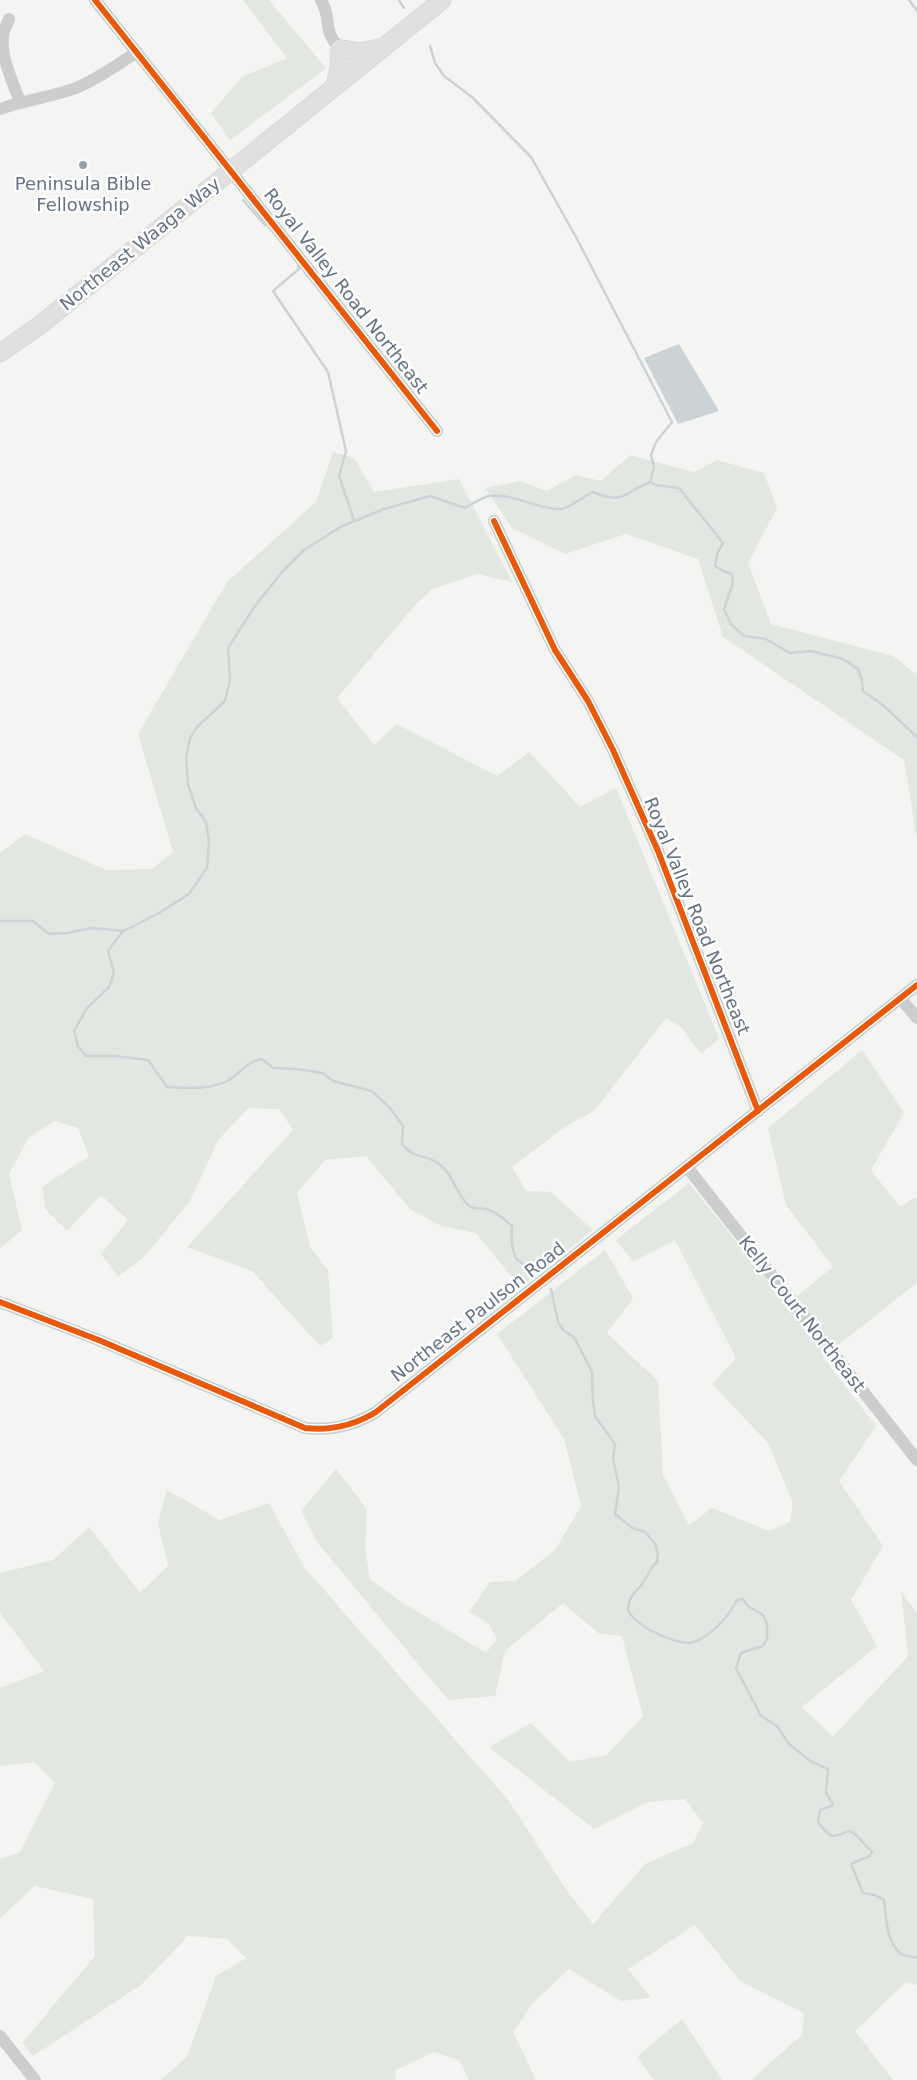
<svg xmlns="http://www.w3.org/2000/svg" width="917" height="2080" viewBox="0 0 917 2080" font-family="'DejaVu Sans',sans-serif">
	<style>
		.green { fill: #e3e7e1 }
		.water { fill: #ccd3d6 }
		.lines { fill: none; stroke-linecap: round; stroke-linejoin: round }
		.stream { stroke: #ccd3d6; stroke-width: 2.5 }
		.highway-casing { stroke: #d1d2d2; stroke-width: 19 }
		.minor { stroke: #cccdcd; stroke-width: 12 }
		.highway { stroke: #e0e0e1; stroke-width: 18 }
		.cycleway-casing { stroke: #fff; stroke-width: 9 }
		.cycleway { stroke: #e8590c; stroke-width: 6 }
		.poi-dot { fill: #97a0a9; stroke: #fff; stroke-width: 2 }
		.labels { text-anchor: middle; stroke-width: 5; stroke-linejoin: round; paint-order: stroke }
		.poi-label { font-size: 18px; fill: #657282; stroke: #fff }
		.street-label { font-size: 18px; fill: #657282; stroke: #fff }
	</style>
	<rect width="100%" height="100%" fill="#f4f4f2"/>
	<path class="green" d="M243 0H269L326 68 230 140 211 113 242 77 287 58Z
		M333 452 354 458 374 492 459 479 512 582 477 574 432 589 414 606 337 698 374 745 397 724 497 776 529 752 580 807 616 788 719 1038 701 1054 680 1026 666 1018 595 1110 562 1129 512 1167 526 1191 551 1192 593 1230 520 1287 476 1233 441 1226 410 1209 366 1156 325 1160 297 1193 310 1247 328 1270 333 1338 320 1346 252 1271 187 1247 293 1130 279 1109 248 1108 218 1140 190 1201 144 1257 118 1277 101 1254 128 1220 101 1195 67 1231 45 1209 42 1187 89 1156 78 1128 55 1121 29 1137 9 1174 22 1230 0 1249V853L25 834 106 870 152 869 173 852 138 734 227 582 316 502Z
		M630 455 694 472 717 460 764 473 777 508 748 563 771 624 893 656 917 675V840L904 760 723 637 698 559 626 534 565 554 512 528 485 488 520 481 547 491 576 475 601 481Z
		M862 1050 904 1113 871 1170 900 1207 917 1196V1283L823 1357 876 1426 839 1481 883 1546 851 1600 877 1646 802 1707 833 1737 908 1656 901 1591 917 1613V1985L906 1982 855 2031 893 2080H751L802 2035 804 2013 740 1981 695 1925 628 1969 651 1998 621 2001 569 1969 533 2003 513 2032 536 2080H469L459 2060 434 2052 396 2070 395 2080H161L187 2057 216 1976 246 1958 227 1939 188 1936 141 1985 33 2056 22 2043 95 1956 93 1899 35 1886 0 1918V1859L20 1852 55 1783 34 1762 0 1766V1688L44 1671 0 1613V1573L53 1560 89 1527 140 1593 168 1566 158 1523 167 1490 220 1520 269 1503 304 1567 509 1801 565 1888 593 1924 645 1864 693 1843 703 1823 685 1799 648 1802 594 1829 489 1747 531 1723 570 1762 607 1755 643 1716 622 1636 598 1633 563 1603 505 1651 495 1696 448 1700 317 1542 301 1511 336 1469 367 1509 365 1548 370 1579 400 1601 486 1653 497 1639 488 1623 469 1612 490 1582 515 1581 555 1550 581 1506 564 1439 497 1334 605 1250 633 1298 607 1333 658 1381 663 1475 689 1525 712 1508 769 1531 790 1522 793 1503 768 1443 712 1384 736 1358 675 1240 633 1262 616 1240 689 1183 787 1304 833 1267 786 1205 768 1128Z
		M682 2019 722 2080H654L637 2057Z"/>
	<path class="water" d="M679 344 719 411 678 424 644 358Z"/>
	<g class="lines">
		<path class="stream" d="M399 0 404 8
			M909 0 917 11
			M430 46 435 63 444 76 472 97 531 157 576 237 672 422 656 442 651 455 654 467 650 482
			M243 200 265 225
			M298 266 300 268 273 291 328 372 346 451 339 476 354 520
			M0 921H33L49 934 67 933 93 928 124 931 159 913 189 894 207 868 209 841 206 822 196 808 188 785 186 757 190 738 197 727 225 701 230 680 228 648 255 606 282 572 304 550 342 526 384 509 430 496 465 508C472 504 481 498 489 496 515 493 537 510 562 509 568 508 585 496 593 492 624 505 623 493 650 482L656 485 679 488 723 543 717 554 715 566 723 571 732 574 733 583 724 609 731 624 744 636 766 639 790 653 811 651 843 659 858 669 862 680 863 691 884 706 917 737
			M123 931 108 951 114 973 109 987 87 1008 74 1031 78 1046 86 1056H115L148 1060 167 1087C188 1088 210 1090 229 1080 243 1072 243 1063 262 1059L273 1068 296 1069 323 1073 333 1081 372 1091 390 1108 403 1126 402 1144C416 1161 425 1153 439 1164 453 1174 456 1193 468 1205 474 1211 480 1207 486 1209 496 1211 505 1220 512 1226 511 1236 511 1256 520 1262 526 1266 533 1269 538 1273
			M551 1289 558 1322 564 1331 574 1337 592 1372 593 1401 595 1416 615 1444 613 1459 619 1487 615 1514 632 1528 645 1532 655 1544 658 1553 657 1562C650 1568 649 1574 644 1581 639 1590 629 1595 628 1607 627 1623 680 1648 694 1642 712 1635 729 1616 737 1600L743 1599 748 1606 763 1615 767 1624V1639L763 1646 741 1653 736 1668 761 1716 777 1726 789 1744 810 1761 828 1769 826 1792 833 1805 820 1810 818 1822C829 1836 831 1840 848 1831L854 1833 872 1852 870 1856 851 1864 863 1893 875 1895 884 1900C886 1916 886 1942 901 1954 905 1956 913 1957 917 1958"/>
		<g class="highway-casing">
			<path id="highway" d="M335 86 339 68 340 49 360 52 380 48
				M0 353 40 325 442 0"/>
		</g>
		<path class="minor" d="M95 0 437 431
			M321 0C333 21 321 28 340 49
			M9 19C7 24 3 31 3 37 1 59 13 82 20 102
			M0 109C25 100 52 97 76 88 98 79 117 65 137 52
			M494 521 555 650 588 701 613 750 658 851 758 1111
			M901 999 917 1018
			M687 1167 917 1460
			M0 1302 101 1341 305 1428C331 1431 353 1426 376 1412L917 985
			M0 2036 35 2080"/>
		<use href="#highway" class="highway"/>
		<g class="cycleway-casing">
			<path id="cycleway" d="M95 0 437 431
				M494 521 555 650 588 701 613 750 658 851 758 1111
				M0 1302 101 1341 305 1428C331 1431 353 1426 376 1412L917 985"/>
		</g>
		<use href="#cycleway" class="cycleway"/>
	</g>
	<circle class="poi-dot" cx="83" cy="165" r="5"/>
	<g class="labels">
		<g class="poi-label">
			<text x="83" y="190">Peninsula Bible<tspan x="83" dy="21">Fellowship</tspan></text>
		</g>
		<g class="street-label">
			<text transform="translate(140 244) rotate(-39)" y="6">Northeast Waaga Way</text>
			<text transform="translate(346 291) rotate(52)" y="6">Royal Valley Road Northeast</text>
			<text transform="translate(697 916) rotate(68)" y="6">Royal Valley Road Northeast</text>
			<text transform="translate(478 1312) rotate(-38)" y="6">Northeast Paulson Road</text>
			<text transform="translate(802 1314) rotate(52)" y="6">Kelly Court Northeast</text>
		</g>
	</g>
</svg>
